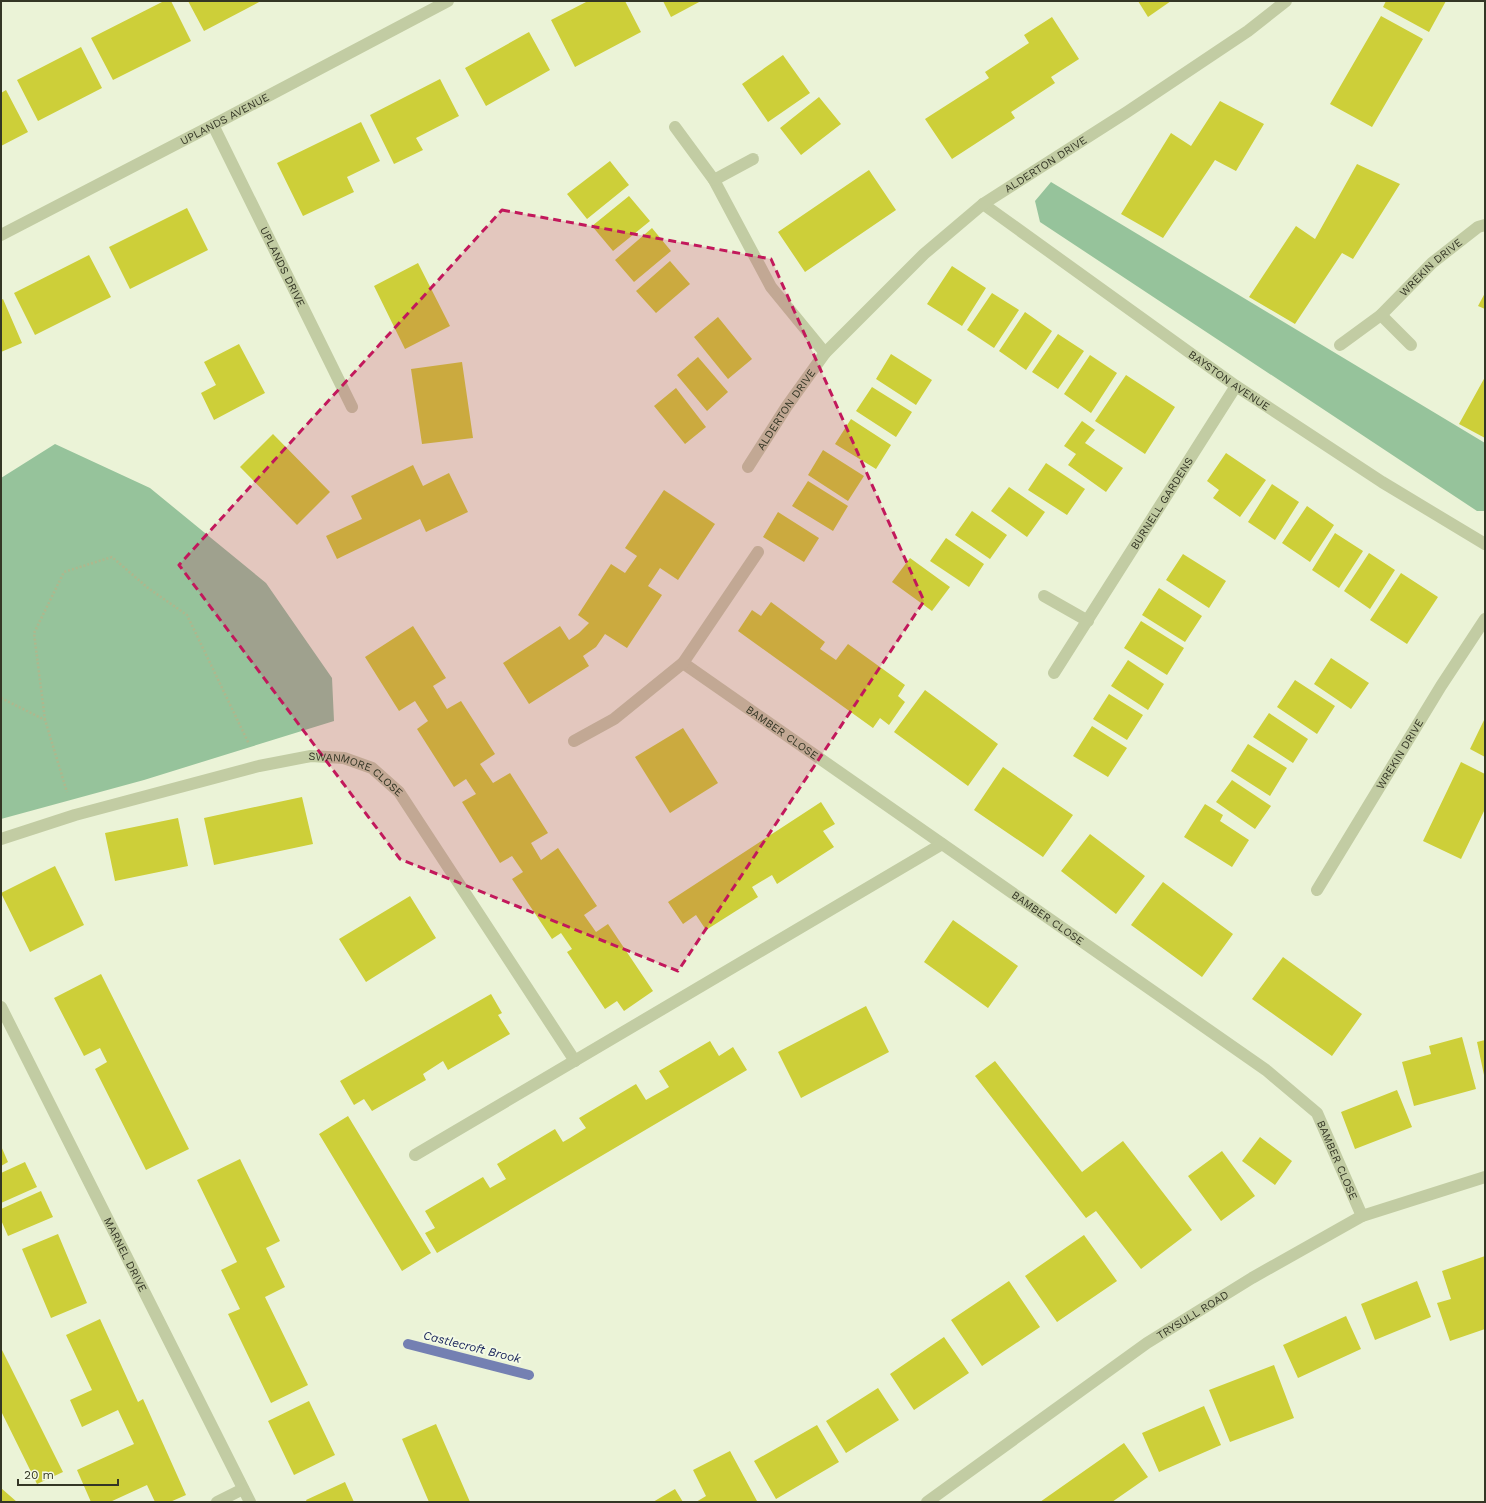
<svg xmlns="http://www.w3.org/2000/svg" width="1486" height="1503" viewBox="0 0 1486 1503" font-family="'Work Sans',sans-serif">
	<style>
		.green { fill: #96c39b }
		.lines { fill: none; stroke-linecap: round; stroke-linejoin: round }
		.stream { stroke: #7480b2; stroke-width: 10 }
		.building { fill: #cdcf39 }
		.path { stroke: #afb78d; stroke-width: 2.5; stroke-dasharray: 2 2; stroke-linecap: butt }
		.minor { stroke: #c2cca3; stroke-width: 12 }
		.marked { fill: #c2185b; fill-opacity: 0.2; stroke: #c2185b; stroke-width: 3; stroke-dasharray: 8 5; stroke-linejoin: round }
		.labels { text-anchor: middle; stroke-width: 4; stroke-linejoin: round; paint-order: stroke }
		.street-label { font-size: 11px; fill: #343625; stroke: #f3fae4 }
		.water-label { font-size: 12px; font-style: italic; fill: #18235a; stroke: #f3fae4 }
	</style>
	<rect width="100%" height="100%" fill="#ebf3d7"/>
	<path class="green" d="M1051 182 1485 443V511H1477L1040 222 1035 201Z
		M55 444 150 488 266 583 332 678 334 721 144 780 1 819V478Z"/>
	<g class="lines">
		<path class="stream" d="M408 1344 529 1375"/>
	</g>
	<path class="building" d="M164 1H171L191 41 113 80 91 38Z
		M188 1H261L204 31Z
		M588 1H625L641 32 575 67 551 20Z
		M663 1H701L671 17Z
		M1138 1H1171L1148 17Z
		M1386 1H1446L1429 32 1383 7Z
		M1381 16 1423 39 1372 127 1330 104Z
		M1052 17 1079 59 1051 77 1055 83 1011 112 1015 118 952 159 925 119 989 78 985 72 1029 43 1024 35Z
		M529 32 550 70 486 106 465 68Z
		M81 47 102 88 38 121 17 80Z
		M783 55 810 93 768 122 742 84Z
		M440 79 459 116 416 138 423 150 394 164 370 115Z
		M6 90 28 132 1 146V93Z
		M819 97 841 124 801 155 780 128Z
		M1220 101 1264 124 1236 171 1215 160 1163 238 1121 214 1171 133 1191 146Z
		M361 122 380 161 347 177 354 192 303 216 277 163Z
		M610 161 629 185 587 219 567 194Z
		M1357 164 1400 184 1353 259 1342 253 1295 324 1249 297 1296 226 1315 239Z
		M869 170 896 210 805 272 778 232Z
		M629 196 650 221 613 251 592 226Z
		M187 208 208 250 130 289 109 247Z
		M652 228 671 251 634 282 615 260Z
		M89 255 111 297 35 335 14 293Z
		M670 261 690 284 656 313 636 291Z
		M418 263 450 326 405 349 374 286Z
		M952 266 986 288 962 326 927 304Z
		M992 293 1019 310 994 348 967 330Z
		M1485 293V309L1478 306Z
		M3 299 22 343 1 352V300Z
		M1025 312 1052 331 1026 370 999 351Z
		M718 317 752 359 728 379 694 337Z
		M1058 334 1084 351 1058 389 1032 372Z
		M239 344 265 393 214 420 201 393 216 385 204 362Z
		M891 354 932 380 916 405 876 379Z
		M1090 355 1117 373 1091 413 1064 394Z
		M698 357 728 392 707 411 677 375Z
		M462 362 473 438 422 444 411 369Z
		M1126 375 1175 407 1145 454 1095 421Z
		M1485 377V438L1459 424Z
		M872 387 912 412 896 437 856 411Z
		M676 388 706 427 685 444 654 406Z
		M851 419 891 445 876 469 835 444Z
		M1082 421 1095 430 1085 443 1123 468 1106 492 1068 465 1076 454 1064 446Z
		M273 434 330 492 297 525 240 467Z
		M823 450 864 476 848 501 808 475Z
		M1226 453 1266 480 1240 517 1213 498 1219 490 1207 481Z
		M1046 463 1085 489 1067 515 1028 490Z
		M413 465 423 486 449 473 468 512 426 532 420 519 337 559 326 536 362 519 351 496Z
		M808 481 848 506 833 531 792 506Z
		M1272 484 1299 502 1275 540 1248 522Z
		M1009 487 1045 512 1027 537 991 511Z
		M664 490 715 524 678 580 660 568 648 586 662 595 627 648 605 634 596 647 583 656 589 666 529 704 503 663 560 626 569 640 579 633 589 623 578 615 611 564 625 573 637 556 625 548Z
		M1307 506 1334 525 1310 562 1282 543Z
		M972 511 1007 535 990 559 955 535Z
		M778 512 819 538 804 562 763 537Z
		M1335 533 1363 551 1339 588 1312 570Z
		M946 538 984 564 969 587 930 561Z
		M1369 553 1395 570 1370 609 1344 591Z
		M1183 554 1226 581 1209 608 1166 580Z
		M910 558 950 587 932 611 892 582Z
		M1401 573 1438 597 1407 644 1370 620Z
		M1159 588 1202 616 1185 642 1142 615Z
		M771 602 825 642 820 649 836 660 848 644 905 685 898 696 905 702 889 725 880 718 873 728 738 631 752 610 761 616Z
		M1141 621 1184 648 1167 675 1124 648Z
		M413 626 446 678 433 686 447 709 461 701 495 754 480 764 493 783 510 773 548 833 531 843 541 860 558 848 597 906 584 915 596 932 608 924 653 991 624 1011 617 1001 605 1009 567 952 572 949 561 933 552 939 512 879 523 872 512 856 500 863 462 802 476 794 466 779 454 787 417 729 428 721 415 701 399 711 365 657Z
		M1331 658 1369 683 1351 709 1314 684Z
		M1128 660 1164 684 1148 710 1111 686Z
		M1295 680 1335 706 1317 734 1277 707Z
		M925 690 998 744 968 786 894 732Z
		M1109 694 1143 715 1127 740 1093 719Z
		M1269 713 1308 739 1293 763 1253 737Z
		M1485 718V757L1470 749Z
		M1092 726 1127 748 1108 777 1073 756Z
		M683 728 718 783 670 813 635 757Z
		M1248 744 1287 768 1270 796 1231 771Z
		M1461 762 1485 774V809L1461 859 1423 841Z
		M1003 767 1073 815 1043 857 974 810Z
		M1232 780 1271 806 1255 829 1216 802Z
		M302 797 313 844 214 865 204 818Z
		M821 802 835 824 823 831 834 847 777 884 772 875 752 887 758 897 706 930 696 915 683 924 668 902Z
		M1205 804 1223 815 1220 821 1249 840 1232 867 1184 837Z
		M178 818 188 866 115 881 105 833Z
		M1090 834 1145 876 1116 914 1061 871Z
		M55 866 84 925 30 952 1 893Z
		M1163 882 1233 934 1202 977 1131 925Z
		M410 896 436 938 366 982 339 939Z
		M953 920 1018 966 988 1008 924 962Z
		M1283 957 1362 1014 1332 1056 1252 999Z
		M101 974 189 1149 146 1170 95 1069 107 1062 100 1048 84 1056 54 998Z
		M491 994 502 1013 498 1015 510 1034 448 1070 443 1061 423 1074 426 1080 372 1111 364 1099 354 1105 340 1081Z
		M866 1006 889 1052 801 1098 778 1052Z
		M1462 1037 1476 1089 1414 1106 1402 1062 1431 1054 1429 1046Z
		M1485 1040V1075H1484L1477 1042Z
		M710 1041 719 1056 733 1047 747 1070 437 1253 425 1233 435 1228 425 1211 483 1177 490 1188 506 1179 497 1164 555 1129 563 1142 570 1138 586 1128 579 1118 636 1084 646 1100 669 1087 659 1071Z
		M995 1061 1082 1172 1123 1141 1192 1230 1141 1269 1096 1211 1086 1218 975 1076Z
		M1397 1090 1412 1127 1355 1149 1341 1112Z
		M348 1116 431 1253 402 1271 319 1134Z
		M1260 1137 1292 1161 1275 1185 1242 1161Z
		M1 1146 8 1162 1 1166Z
		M1222 1151 1255 1196 1221 1221 1188 1176Z
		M240 1159 280 1241 266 1248 285 1287 265 1297 308 1385 271 1403 228 1314 240 1309 221 1270 237 1262 197 1180Z
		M25 1162 37 1187 1 1203V1173Z
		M41 1191 53 1217 8 1236 1 1220V1209Z
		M58 1234 87 1303 51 1318 22 1249Z
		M1084 1235 1117 1281 1057 1322 1025 1276Z
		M1485 1256V1329L1450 1341 1437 1303 1451 1299 1442 1271Z
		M1009 1281 1040 1327 982 1366 951 1320Z
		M1417 1281 1431 1317 1375 1340 1361 1304Z
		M1346 1316 1361 1349 1298 1378 1283 1345Z
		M100 1319 138 1402 143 1399 186 1495 170 1502H155L147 1485 110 1502H91L77 1470 134 1444 118 1410 82 1427 70 1400 92 1390 66 1335Z
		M944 1337 969 1373 914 1410 890 1374Z
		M1 1348 63 1472 37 1484 1 1411Z
		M1274 1365 1294 1418 1230 1442 1209 1390Z
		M878 1388 899 1420 846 1453 826 1421Z
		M309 1401 335 1455 294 1475 268 1421Z
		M1204 1406 1221 1445 1159 1472 1142 1433Z
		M436 1424 470 1502H429L402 1439Z
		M817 1425 839 1462 776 1499 754 1461Z
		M1124 1443 1148 1477 1112 1502H1040Z
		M730 1451 757 1501 696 1502 706 1496 693 1470Z
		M345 1482 354 1502H307L306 1500Z
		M1 1488 17 1502H1Z
		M675 1489 683 1502H653Z"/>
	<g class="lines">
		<path class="path" d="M1 698 45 720 67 792
			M45 720 34 633 64 572 112 557 148 588 187 615 249 744"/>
		<g class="minor">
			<path id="s1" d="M213 125 352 407"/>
			<path d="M675 127 714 180 771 287 825 353"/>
			<path d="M714 180 753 159"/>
			<path id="s2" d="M983 204 1236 386 1382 482 1485 544"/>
			<path id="s3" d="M1 235 213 125 448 1"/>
			<path d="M1381 315 1411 345"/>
			<path id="s4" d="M1340 345 1381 315 1432 263 1478 227 1485 225"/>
			<path id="s5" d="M748 467 787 406 825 353 924 254 983 204 1127 112 1248 31 1286 1"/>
			<path d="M1044 596 1088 621"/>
			<path id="s6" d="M683 663 1266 1070 1317 1113 1362 1216"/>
			<path id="s7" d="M1054 673 1236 386"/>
			<path d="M574 741 614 719 683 663 758 552"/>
			<path id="s8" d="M1 839 75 815 259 766 311 756 344 758 372 768 399 792 575 1061"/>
			<path id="s9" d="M1317 890 1441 686 1485 619"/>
			<path id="s10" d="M1 1007 250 1502"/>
			<path d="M415 1155 942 844"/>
			<path d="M217 1502 243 1489"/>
			<path id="s11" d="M927 1502 1147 1343 1252 1278 1362 1216 1485 1177"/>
		</g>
	</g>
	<path class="marked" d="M502 210 771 259 924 601 678 971 400 859 179 565Z"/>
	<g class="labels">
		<g class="street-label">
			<text dy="4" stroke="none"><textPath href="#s3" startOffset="252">UPLANDS AVENUE</textPath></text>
			<text dy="4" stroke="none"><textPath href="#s5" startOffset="429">ALDERTON DRIVE</textPath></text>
			<text dy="4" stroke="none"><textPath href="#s1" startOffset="158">UPLANDS DRIVE</textPath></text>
			<text dy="4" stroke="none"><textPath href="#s4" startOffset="120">WREKIN DRIVE</textPath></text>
			<text dy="4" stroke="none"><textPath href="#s2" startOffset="303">BAYSTON AVENUE</textPath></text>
			<text dy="4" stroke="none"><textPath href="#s5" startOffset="69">ALDERTON DRIVE</textPath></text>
			<text dy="4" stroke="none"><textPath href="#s7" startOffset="201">BURNELL GARDENS</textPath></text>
			<text dy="4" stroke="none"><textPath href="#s6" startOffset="121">BAMBER CLOSE</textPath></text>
			<text dy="4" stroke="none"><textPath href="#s9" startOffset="159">WREKIN DRIVE</textPath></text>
			<text dy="4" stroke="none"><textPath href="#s8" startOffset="371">SWANMORE CLOSE</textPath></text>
			<text dy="4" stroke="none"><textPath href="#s6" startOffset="445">BAMBER CLOSE</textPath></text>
			<text dy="4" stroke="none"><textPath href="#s6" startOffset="829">BAMBER CLOSE</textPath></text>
			<text dy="4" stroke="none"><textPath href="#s10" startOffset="277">MARNEL DRIVE</textPath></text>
			<text dy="4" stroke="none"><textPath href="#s11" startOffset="325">TRYSULL ROAD</textPath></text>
		</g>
		<g class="water-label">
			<text transform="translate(472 1347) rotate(14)" y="4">Castlecroft Brook</text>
		</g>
	</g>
	<rect width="1486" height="1503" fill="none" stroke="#343625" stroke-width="4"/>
	<path d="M18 1479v6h100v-6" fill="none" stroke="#343625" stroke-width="2"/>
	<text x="24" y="1479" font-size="12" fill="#343625" stroke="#f3fae4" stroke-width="3" paint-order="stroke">20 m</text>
</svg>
